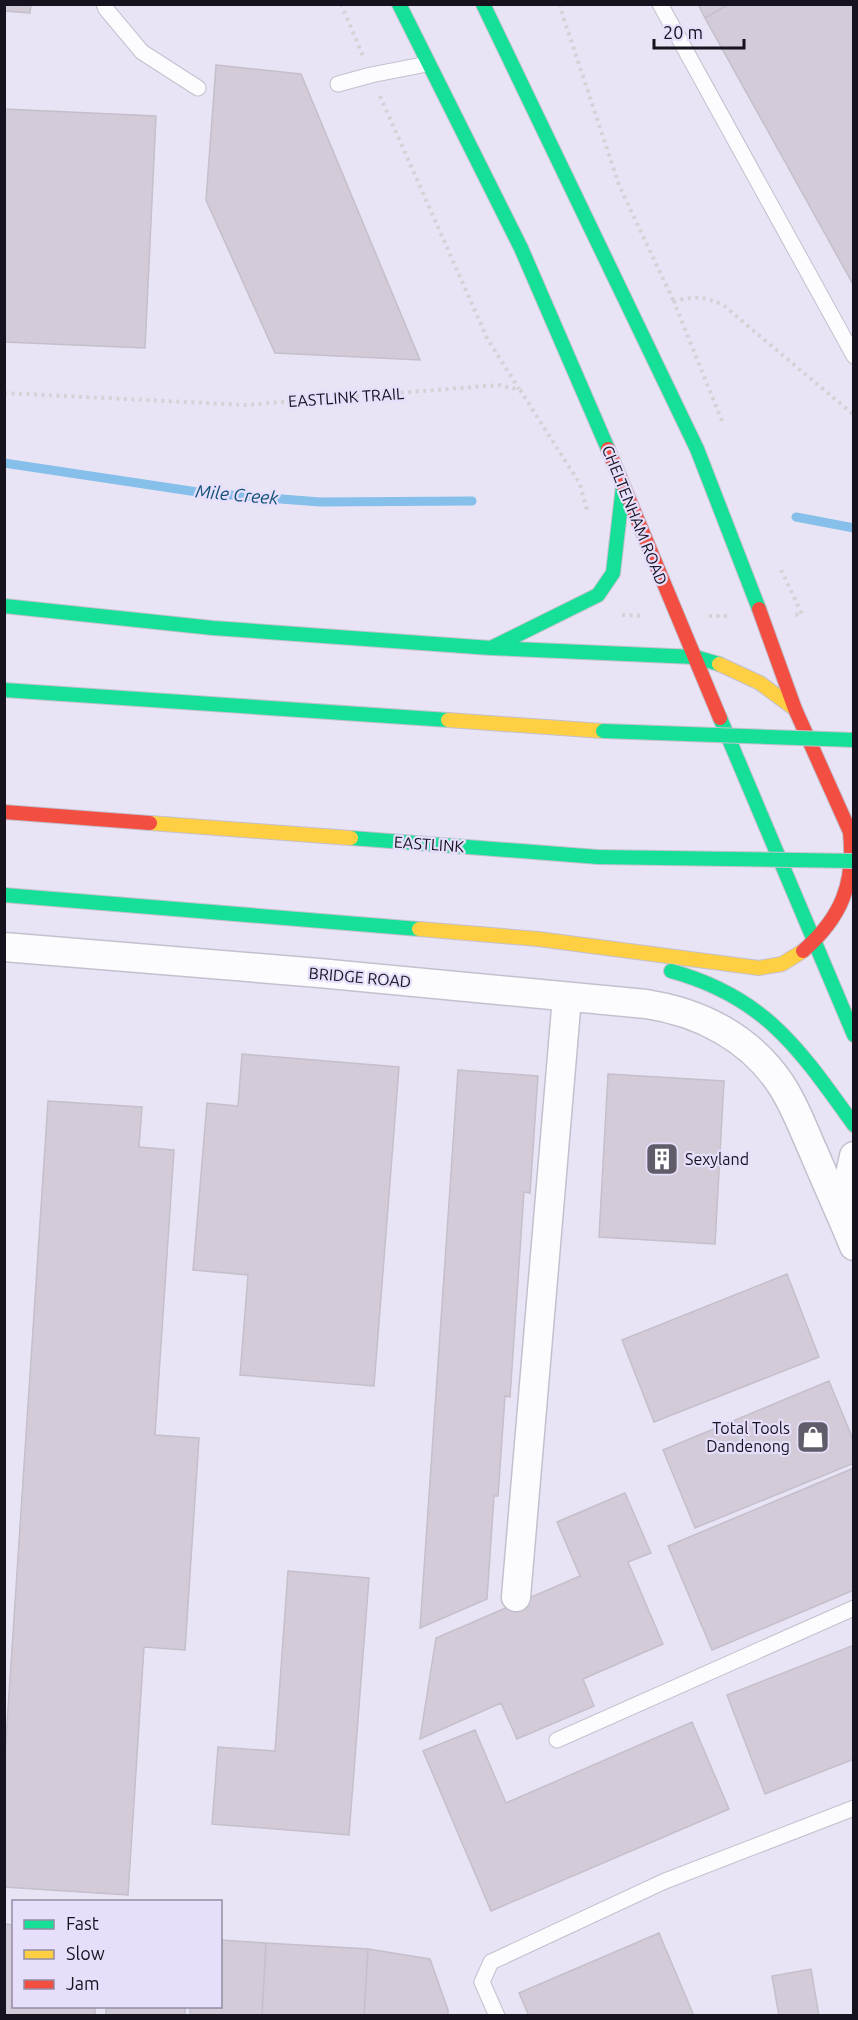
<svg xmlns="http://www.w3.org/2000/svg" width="858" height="2020" viewBox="0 0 858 2020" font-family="Ubuntu,sans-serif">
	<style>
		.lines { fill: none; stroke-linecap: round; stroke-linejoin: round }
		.stream { stroke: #85bfea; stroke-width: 9 }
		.building { fill: #d3cbd8; stroke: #c5becb; stroke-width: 1.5 }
		.lane-casing { stroke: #c3c0ce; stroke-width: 17 }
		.street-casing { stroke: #c3c0ce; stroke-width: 31 }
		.fast-casing { stroke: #c3c0ce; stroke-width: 16 }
		.slow-casing { stroke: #c3c0ce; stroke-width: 16 }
		.jam-casing { stroke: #c3c0ce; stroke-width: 16 }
		.path { stroke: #d4d2d7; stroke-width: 4; stroke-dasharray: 3 4.5; stroke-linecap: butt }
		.lane { stroke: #fcfbfe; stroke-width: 15 }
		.street { stroke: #fcfbfe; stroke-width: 28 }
		.fast { stroke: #16e098; stroke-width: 14 }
		.slow { stroke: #ffcf43; stroke-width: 14 }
		.jam { stroke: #f24e42; stroke-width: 14 }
		.fast-bridge-casing { stroke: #c3c0ce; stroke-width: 16; stroke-linecap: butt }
		.fast-bridge { stroke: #16e098; stroke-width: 14 }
		.labels { text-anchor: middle; stroke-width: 4.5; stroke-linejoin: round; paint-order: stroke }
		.street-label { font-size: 16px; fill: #16131f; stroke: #e6defb }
		.poi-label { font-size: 16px; fill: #16131f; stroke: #e6defb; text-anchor: start }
		.water-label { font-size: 18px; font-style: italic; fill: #0f5176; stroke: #e6defb }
	</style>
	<rect width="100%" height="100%" fill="#e9e4f5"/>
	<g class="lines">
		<path class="stream" d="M4 463 204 493 320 502 472 501
			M796 517 854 528"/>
	</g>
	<path class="building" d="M4 4H31L30 13 4 11Z
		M698 4H729L705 18Z
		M729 4H854V286L705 18Z
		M216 65 301 74 420 360 275 353 206 200Z
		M4 109 156 116 145 348 4 342Z
		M242 1054 399 1067 374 1386 240 1375 248 1275 193 1270 207 1103 238 1106Z
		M458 1070 538 1076 530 1193 524 1192 510 1397 505 1396 498 1496H494L487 1599 420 1628Z
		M608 1074 724 1081 715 1244 599 1237Z
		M48 1101 142 1107 139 1147 174 1150 155 1435 199 1438 185 1650 144 1647 128 1895 4 1887V1770Z
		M787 1274 819 1357 654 1422 622 1340Z
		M829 1381 854 1442V1463L695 1528 663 1450Z
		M854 1468V1590L712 1650 668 1546Z
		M625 1493 651 1553 628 1562 663 1644 583 1679 594 1706 517 1739 501 1703 420 1739 436 1638 580 1576 557 1522Z
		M288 1571 369 1578 349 1835 212 1824 218 1747 275 1751Z
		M854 1645V1759L765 1794 727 1695Z
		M692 1722 729 1809 491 1911 423 1751 475 1730 506 1803Z
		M4 1924 14 1925V2006H95V2016H4Z
		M659 1933 694 2016H529L519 1993Z
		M220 1940 266 1943 262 2016H190V2006H220Z
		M266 1943 368 1949 364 2016H262Z
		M368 1949 430 1959 448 2010V2016H364Z
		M811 1969 819 2016H779L772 1976Z
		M106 2006H185V2016H106Z"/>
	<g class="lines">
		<g class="lane-casing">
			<path id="lane" d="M104 4 106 9 142 52 198 88
				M660 4 854 356
				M338 84 371 75 427 64
				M557 1740 854 1608
				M497 2016 482 1982 491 1962 665 1881 854 1808"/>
		</g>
		<g class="street-casing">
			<path id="street" d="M4 947 319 973 646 1004C699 1012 749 1037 780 1083 795 1105 803 1129 814 1153 827 1184 841 1214 854 1246
				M841 1215 854 1156
				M516 1597 567 997"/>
		</g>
		<g class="fast-casing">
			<path id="fast" d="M399 4 521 248 608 449
				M483 4 697 449 759 609
				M4 606 213 628 491 648 695 657 719 664
				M493 647 598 595 613 573 623 486
				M4 690 448 720
				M720 718 854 1035
				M351 838 598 857
				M4 895 419 929
				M671 971C766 997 800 1050 854 1125"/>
		</g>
		<g class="slow-casing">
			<path id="slow" d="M719 664 760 683 795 709
				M448 720 603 731
				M150 823 351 838
				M419 929 538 939 759 968 782 964 803 951"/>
		</g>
		<g class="jam-casing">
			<path id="jam" d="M608 449 720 718
				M759 609 795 709 854 841
				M4 812 150 823
				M803 951C842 917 855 883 850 832"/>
		</g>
		<path class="path" d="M341 4 363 56
			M559 4 619 185 674 302
			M380 96 487 338 519 389
			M4 393 245 405 499 385 520 390 580 484 587 510
			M722 421 674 302C693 295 706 297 723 305L854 415
			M781 570 802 614 793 615
			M622 615 644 616
			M709 616H728"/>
		<use href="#lane" class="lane"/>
		<use href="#street" class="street"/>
		<use href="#fast" class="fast"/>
		<use href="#slow" class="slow"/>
		<use href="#jam" class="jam"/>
		<g class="fast-bridge-casing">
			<path id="fast-bridge" d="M603 731 854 740
				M598 857 854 861"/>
		</g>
		<use href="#fast-bridge" class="fast-bridge"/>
	</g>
	<defs>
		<g id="building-square" transform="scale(1.725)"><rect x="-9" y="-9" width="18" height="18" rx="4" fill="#605c6a" stroke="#e6defb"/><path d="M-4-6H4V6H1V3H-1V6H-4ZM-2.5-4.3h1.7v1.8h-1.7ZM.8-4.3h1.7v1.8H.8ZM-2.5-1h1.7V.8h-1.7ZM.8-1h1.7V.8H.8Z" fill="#fff"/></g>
		<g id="shop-square" transform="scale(1.725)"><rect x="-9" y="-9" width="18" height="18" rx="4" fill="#605c6a" stroke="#e6defb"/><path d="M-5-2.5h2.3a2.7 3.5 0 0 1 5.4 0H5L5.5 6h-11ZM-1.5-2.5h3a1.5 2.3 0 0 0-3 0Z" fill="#fff"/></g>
	</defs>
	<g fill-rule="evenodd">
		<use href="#building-square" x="662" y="1159"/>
		<use href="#shop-square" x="813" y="1437"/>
	</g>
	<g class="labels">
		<g class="street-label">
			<text transform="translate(346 397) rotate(-4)" y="6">EASTLINK TRAIL</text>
			<text transform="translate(635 515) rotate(68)" y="6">CHELTENHAM ROAD</text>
			<text transform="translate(429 844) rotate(4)" y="6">EASTLINK</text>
			<text transform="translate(360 977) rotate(5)" y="6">BRIDGE ROAD</text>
		</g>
		<g class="poi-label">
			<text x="685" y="1165">Sexyland</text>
			<text x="790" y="1434" text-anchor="end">Total Tools<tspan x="790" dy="18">Dandenong</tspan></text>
		</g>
		<g class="water-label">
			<text transform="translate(237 495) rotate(5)" y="6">Mile Creek</text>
		</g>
	</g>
	<rect width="858" height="2020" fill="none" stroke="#16131f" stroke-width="12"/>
	<rect x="12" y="1900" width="210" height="108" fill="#e6defb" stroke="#938da3" stroke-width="1.5"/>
	<rect x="24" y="1920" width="30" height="9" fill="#16e098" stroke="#938da3" stroke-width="1.5"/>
	<text x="66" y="1930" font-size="18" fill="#16131f">Fast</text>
	<rect x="24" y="1950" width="30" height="9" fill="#ffcf43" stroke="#938da3" stroke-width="1.5"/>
	<text x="66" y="1960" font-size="18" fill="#16131f">Slow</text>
	<rect x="24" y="1980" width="30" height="9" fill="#f24e42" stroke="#938da3" stroke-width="1.5"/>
	<text x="66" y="1990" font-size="18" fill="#16131f">Jam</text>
	<path d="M654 39v9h90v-9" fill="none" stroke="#16131f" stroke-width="3"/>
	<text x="663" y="39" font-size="18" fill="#16131f" stroke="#e6defb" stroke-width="4.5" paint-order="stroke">20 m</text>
</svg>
